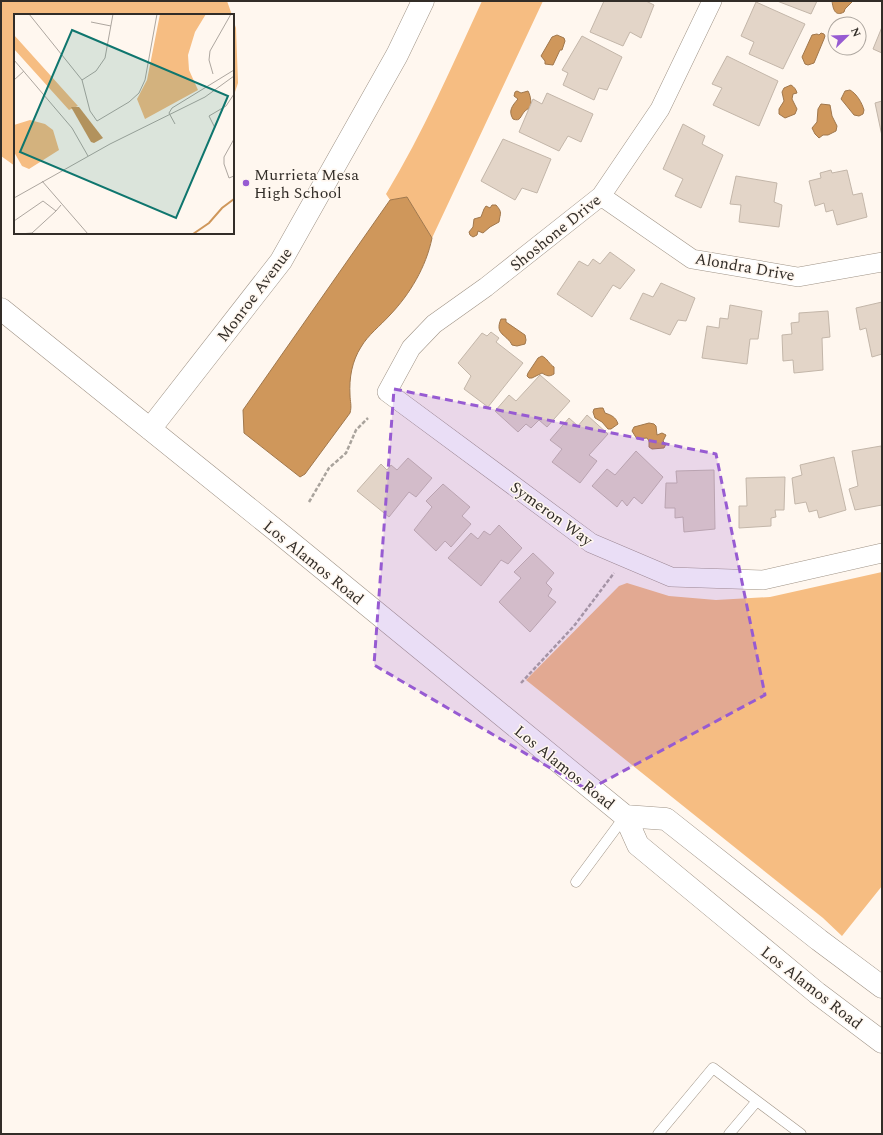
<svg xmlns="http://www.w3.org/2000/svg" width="883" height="1135" viewBox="0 0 883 1135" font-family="Spectral,serif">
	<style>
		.green { fill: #f6bd82 }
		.water { fill: #cf975b; stroke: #a0774c }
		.building { fill: #e3d5c8; stroke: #c3b6a9 }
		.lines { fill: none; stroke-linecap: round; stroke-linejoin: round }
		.lane-casing { stroke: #9f9386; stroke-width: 11 }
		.street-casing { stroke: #9f9386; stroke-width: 20 }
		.secondary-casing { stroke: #9f9386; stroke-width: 23 }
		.path { stroke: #a9a39c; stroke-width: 2.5; stroke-dasharray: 4 2; stroke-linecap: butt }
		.lane { stroke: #fff; stroke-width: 10 }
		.street { stroke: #fff; stroke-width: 19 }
		.secondary { stroke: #fff; stroke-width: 22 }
		.marked { fill: #975bd2; fill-opacity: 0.2; stroke: #975bd2; stroke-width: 3; stroke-dasharray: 8 5; stroke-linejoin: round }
		.poi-dot { fill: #975bd2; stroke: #fff7ef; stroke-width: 1.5 }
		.labels { text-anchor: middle; stroke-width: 3; stroke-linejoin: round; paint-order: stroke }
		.poi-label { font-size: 16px; fill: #322d28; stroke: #fff7ef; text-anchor: start }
		.street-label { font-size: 16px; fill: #322d28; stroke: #fff7ef }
		.inset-river { fill: none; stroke: #cf975b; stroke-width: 2 }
		.inset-road { fill: none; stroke: #ada69f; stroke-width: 1 }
		.view { fill: #0f766e; fill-opacity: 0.15; stroke: #0f766e; stroke-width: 2 }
		.inset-edge { fill: none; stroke: #322d28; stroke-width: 2 }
	</style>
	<rect width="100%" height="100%" fill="#fff7ef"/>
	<path class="green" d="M1 1H227L232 15H15V166L1 156Z
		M482 1H543L432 238 407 197 390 200 386 194C423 133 452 66 482 1Z
		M233 19 236 28 238 83 233 98Z
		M882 572V886L842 936 823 918 773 878 526 680 619 586 627 583 669 596 716 600 770 597Z"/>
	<path class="water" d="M832 1H853L845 9 844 12C835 17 833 9 832 1Z
		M821 33 824 34 825 36 824 39 814 63 808 65 805 64 802 57 812 35 817 34 819 35Z
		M557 35 564 38 565 41 562 50H560L553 65 545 64V61L541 56 552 37Z
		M791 85C794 87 796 89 797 93L793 94 792 99 797 109 795 114 785 118 779 114V109L784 101 782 92 784 88Z
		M850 90C857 94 862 103 864 110L863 114 859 116 854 115 841 99 845 91Z
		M517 91 521 93 528 91C530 94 531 100 531 104 531 108 527 109 525 111 520 116 521 122 513 119 508 111 512 106 518 99L514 96 515 92Z
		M821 104 830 105 832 116 837 126 836 131 828 135H823L819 138 815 134 812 128 817 122 818 109Z
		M407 197 432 238C426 267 410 294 390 315 380 326 368 335 361 347 352 361 349 378 350 395 350 401 352 406 350 413L305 474 300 477 244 433 243 410 390 200Z
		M492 205H496C503 213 500 213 499 222L490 227 483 233 478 231 477 235 473 237 470 235 469 232 473 227 474 219 481 217 484 209 486 206 490 208Z
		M501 319H506V322L525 335 526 340 525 344 517 346 512 345C507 334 494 335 501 319Z
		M542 356C548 359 549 364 554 367V374C549 377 547 376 542 373L532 378H529L527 376 528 373 538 358Z
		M600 408H603L605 413C611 415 616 417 618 424L611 429H608L602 422 595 418 593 412 594 409Z
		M649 423 654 424 656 426 657 435 662 433 666 435 663 441 666 444 664 448 652 449 649 447V441L647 438 637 439 632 431 634 427Z"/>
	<path class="building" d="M604 1H646L654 5 641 38 630 32 623 46 590 32Z
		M777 1H817L811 14Z
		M756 2 805 24 783 69 749 54 754 42 741 36Z
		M882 27V53L873 49Z
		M582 36 622 57 607 90 599 88 594 100 563 85 568 73 562 70Z
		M727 56 778 81 759 126 713 105 722 88 712 84Z
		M547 93 593 114 581 142 568 136 559 151 519 132 533 99 542 104Z
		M882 101V136L875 103Z
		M683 124 705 136 702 144 723 155 701 208 675 196 683 179 663 169Z
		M503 139 551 159 537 193 522 188 515 200 481 181Z
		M831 170 832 173 847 170 853 195 862 193 867 217 837 225 833 210 826 212 824 203 815 206 809 181 821 178 820 173Z
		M736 176 777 183 774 202 782 205 779 227 739 222 741 205 730 204Z
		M610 252 635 270 620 289 613 285 592 317 557 294 579 261 588 266 593 259 600 264Z
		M661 283 695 298 686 321 678 320 670 335 630 319 643 293 653 297Z
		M882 302V354L872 357 866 328 860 330 856 308Z
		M730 305 762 311 758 339H750L747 364 702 358 707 326 719 328 720 318 728 319Z
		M828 311 830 337 822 338 823 370 794 373 793 360 783 361 782 335 792 334 791 323 799 322V313Z
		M491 332 499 338 496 342 523 363 488 407 464 389 471 376 458 363 482 333 487 336Z
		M540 375 570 401 547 427 539 420 531 428 526 424 518 432 495 411 509 395 516 401Z
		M587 415 608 434 589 455 597 461 580 483 552 462 562 449 550 440 569 418 578 426Z
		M881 446 882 451V505L855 510 849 489 858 486 852 451Z
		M636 451 663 477 642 504 634 497 627 506 622 500 617 507 592 486 607 469 615 475Z
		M834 457 846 510 819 518 817 510 809 512 806 502 795 504 792 478 802 475 800 465Z
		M408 458 432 478 416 497 409 492 389 517 357 491 381 464 387 470 391 465 397 470Z
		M714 470 715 529 684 532 683 517 675 518V508H665L666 483H677L676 471Z
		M785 477 784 510H775L776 517 771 518V526L739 528V506H747L746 478Z
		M443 484 470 507 462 516 471 524 451 547 445 541 436 551 414 530 432 507 426 501Z
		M499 525 522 548 508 564 501 560 481 586 448 558 471 533 478 539 484 531 490 535Z
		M533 553 554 573 546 583 552 589 548 596 556 602 530 632 499 602 521 578 514 572Z"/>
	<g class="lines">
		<g class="lane-casing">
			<path id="lane" d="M576 882 625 816
				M658 1134 713 1068 801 1134
				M729 1134 757 1101"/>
		</g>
		<g class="street-casing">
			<path id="street" d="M712 1 660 109 601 196 486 287 434 324 411 348 387 392 591 543 671 577 763 580 882 553
				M601 196 692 259 798 277 882 262"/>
		</g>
		<g class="secondary-casing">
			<path id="secondary" d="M1 309 283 536 625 816 638 845 817 993 882 1042
				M150 429 281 261 397 55 423 1
				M625 816 666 819 819 940 882 987"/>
		</g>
		<path class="path" d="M309 502 329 468 346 453 356 430 368 418
			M521 683 574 626 614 573"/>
		<use href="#lane" class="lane"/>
		<use href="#street" class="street"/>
		<use href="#secondary" class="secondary"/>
	</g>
	<path class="marked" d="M394 389 716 454 765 695 588 790 374 665Z"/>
	<circle class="poi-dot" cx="246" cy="183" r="4"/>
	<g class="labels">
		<g class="poi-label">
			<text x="254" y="180">Murrieta Mesa<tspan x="254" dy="18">High School</tspan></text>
		</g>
		<g class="street-label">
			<text transform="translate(555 232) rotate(-39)" y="6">Shoshone Drive</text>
			<text transform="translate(745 266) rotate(10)" y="6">Alondra Drive</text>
			<text transform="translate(254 294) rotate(-53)" y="6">Monroe Avenue</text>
			<text transform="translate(552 513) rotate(36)" y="6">Symeron Way</text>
			<text transform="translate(314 562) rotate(39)" y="6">Los Alamos Road</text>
			<text transform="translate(565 767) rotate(39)" y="6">Los Alamos Road</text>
			<text transform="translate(812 987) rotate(38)" y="6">Los Alamos Road</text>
		</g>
	</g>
	<g transform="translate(14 14)">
		<rect width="220" height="220" fill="#fff7ef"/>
		<path d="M146 0H192L181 18 174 41 175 56 184 76 131 105 123 85 133 66ZM0 21 64 92 55 96 0 35ZM16 106 31 110 39 116 45 136 15 155 8 152 0 138V111Z" fill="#f6bd82"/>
		<path d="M57 93H65L89 124 80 129 77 128Z" fill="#cf975b"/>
		<path class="inset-river" d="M179 220 195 209 208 194 220 185"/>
		<path class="inset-road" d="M15 0 68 66 76 97 83 107 115 88 125 79 131 66 143 0M77 8 97 12M0 46 58 114 74 142M199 60 195 46 196 37 217 0M0 66 10 57M68 66 82 57 91 44 99 0M155 99 161 110M155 99 158 94 220 56M201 114 195 102 212 92 220 80M220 125 210 143V150L215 164 220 162M28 167 74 220M0 184 96 130 191 83 220 62M0 207 29 187 42 197 47 191M5 220 18 219 42 197"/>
		<path class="view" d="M58 16 214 82 162 204 6 138Z"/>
		<rect width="220" height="220" class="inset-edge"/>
	</g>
	<rect width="883" height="1135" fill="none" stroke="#322d28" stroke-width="4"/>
	<g transform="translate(847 36) rotate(67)"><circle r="19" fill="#fff7ef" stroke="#ada69f"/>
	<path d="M0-3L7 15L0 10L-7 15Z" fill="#975bd2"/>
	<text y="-6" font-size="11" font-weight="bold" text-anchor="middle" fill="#322d28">N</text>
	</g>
</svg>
